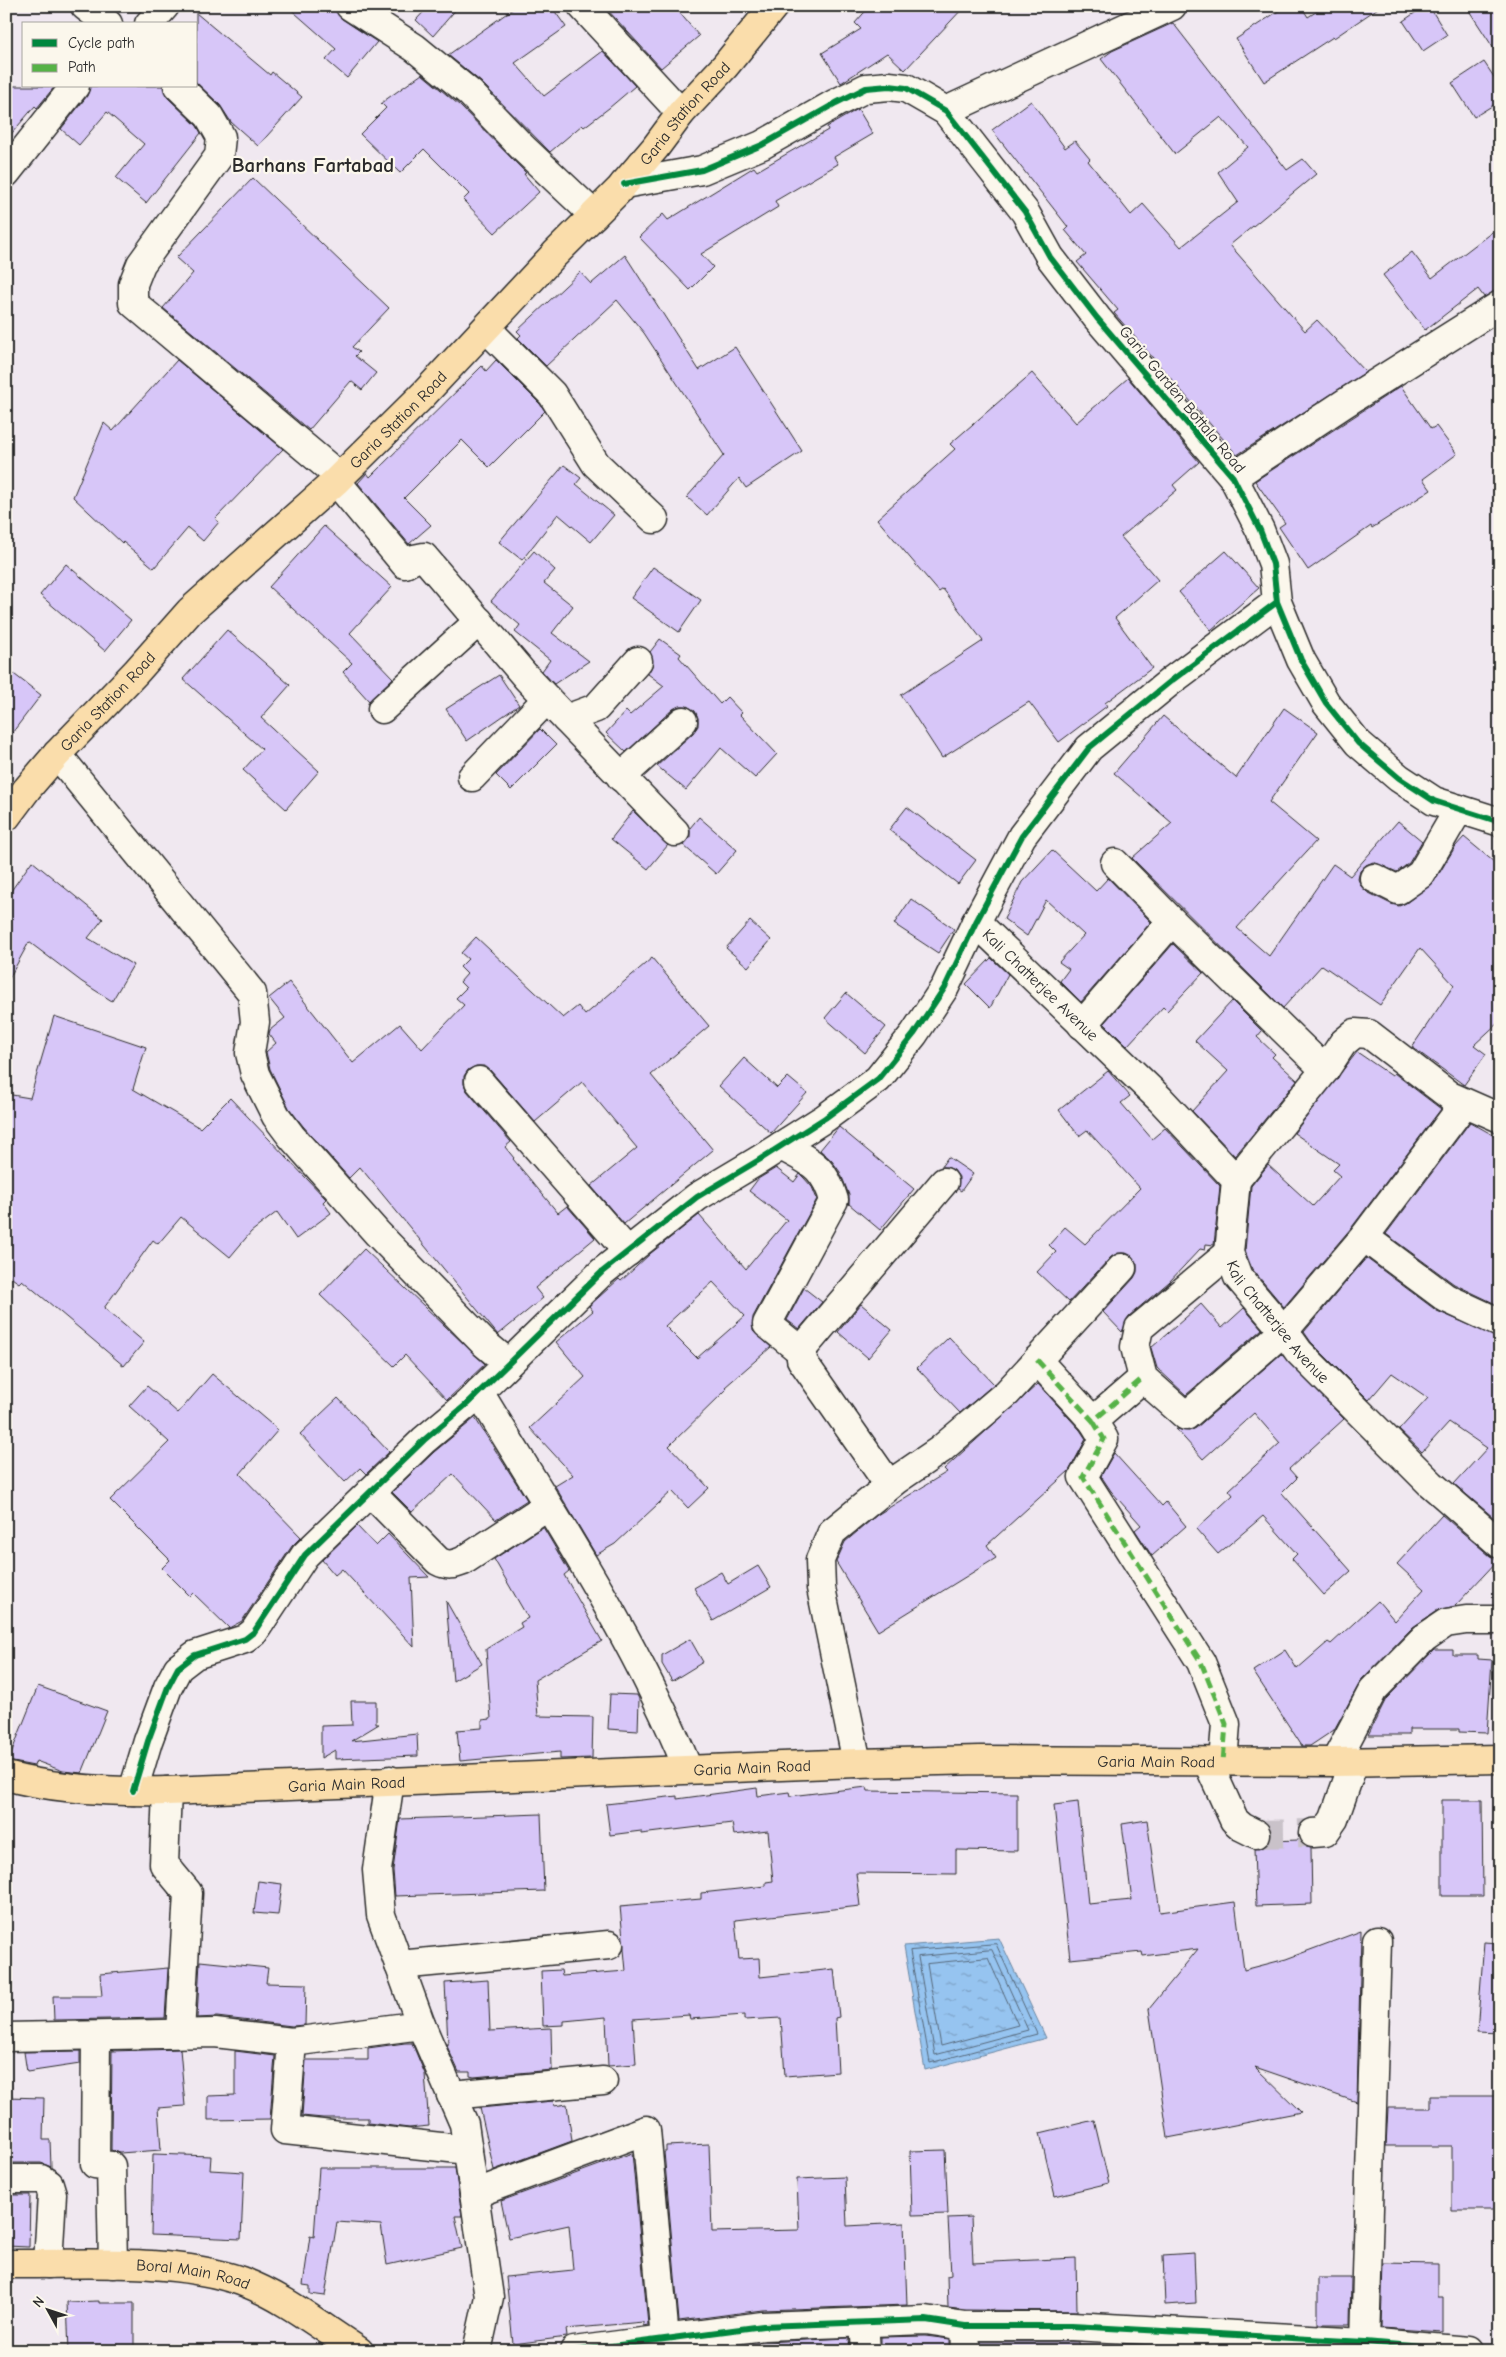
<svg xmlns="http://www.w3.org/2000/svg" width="1506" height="2357" viewBox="0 0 1506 2357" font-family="'Comic Neue',sans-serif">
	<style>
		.water { fill: url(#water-ripples); stroke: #6b87a1 }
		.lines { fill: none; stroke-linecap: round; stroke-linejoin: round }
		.shore { stroke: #56687a; stroke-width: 1 }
		.building { fill: #d7c6f8; stroke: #2b2b2b; fill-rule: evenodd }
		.minor-tunnel { stroke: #c9c2c9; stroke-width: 28; stroke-dasharray: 28 14; stroke-linecap: butt }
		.minor-casing { stroke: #2b2b2b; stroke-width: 31 }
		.major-casing { stroke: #2b2b2b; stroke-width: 31 }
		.minor { stroke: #fbf7ec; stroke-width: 28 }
		.major { stroke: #faddab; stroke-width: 28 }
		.quiet { stroke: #56b246; stroke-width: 5; stroke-dasharray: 10 5; stroke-linecap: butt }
		.cycleway-casing { stroke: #fbf7ec; stroke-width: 9 }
		.cycleway { stroke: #00873e; stroke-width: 6 }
		.labels { text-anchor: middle; stroke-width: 4.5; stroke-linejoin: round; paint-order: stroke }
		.street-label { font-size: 16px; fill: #2b2b2b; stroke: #fbf7ec }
		.district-label { font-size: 21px; font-weight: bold; fill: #2b2b2b; stroke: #fbf7ec }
	</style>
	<defs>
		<pattern id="water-ripples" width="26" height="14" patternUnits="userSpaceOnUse" patternTransform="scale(1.25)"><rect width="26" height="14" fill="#96c4f0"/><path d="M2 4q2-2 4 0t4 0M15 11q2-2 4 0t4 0" fill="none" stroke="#7b9fc3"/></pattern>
	</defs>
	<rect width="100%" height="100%" fill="#f0e8f0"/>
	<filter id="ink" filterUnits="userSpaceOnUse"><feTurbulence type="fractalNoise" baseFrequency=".02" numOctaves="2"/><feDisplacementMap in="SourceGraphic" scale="10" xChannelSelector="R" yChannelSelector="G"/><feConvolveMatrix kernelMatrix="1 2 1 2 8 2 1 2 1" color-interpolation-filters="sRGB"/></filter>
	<g filter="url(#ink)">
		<path class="water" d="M999 1938 1046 2038 925 2070 904 1946Z"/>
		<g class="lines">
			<path class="shore" d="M996 1944 1037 2034 930 2063 910 1951Z
				M992 1950 1028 2030 935 2055 918 1957Z
				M988 1958 1018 2025 941 2046 927 1964Z"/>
		</g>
		<path class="building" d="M287 6H332L342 19 377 42 347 78 326 60 336 49Z
			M429 6H459L433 36 416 20Z
			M517 6H551L566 27 515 63 544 96 603 51 635 86 609 108 584 127 582 125 550 152 481 82 448 55Z
			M604 6H674L699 36 661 68Z
			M870 6H965L905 70 887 53 841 83 822 53 861 29 855 23Z
			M1286 6H1301L1308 17 1325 6H1381L1334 38 1333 37 1264 82 1236 39Z
			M1425 6H1429L1447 35 1423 51 1403 21Z
			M1466 6H1500V58Z
			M196 13 270 75 272 72 302 97 258 146 231 122 220 105 196 82Z
			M1173 23 1287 170 1303 159 1316 174 1230 245 1305 331 1317 320 1366 372 1237 455 1114 313 1118 310 1077 262 1086 255 1065 230 1068 227 992 130 1031 101 1065 148 1075 141 1090 159 1088 161 1131 215 1143 204 1181 247 1238 202 1218 172 1248 147 1221 117 1175 154 1101 59 1112 51Z
			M1484 62 1500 86V101L1474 117 1452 83Z
			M422 74 459 105 526 173 524 174 539 192 495 233 463 200 469 194 424 149 400 173 360 134 386 108 381 103Z
			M6 86H55L37 108 35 106 6 140Z
			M90 86H163L167 97 197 126 201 133 146 203 116 178 144 144 107 112 79 145 61 129 87 96Z
			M858 109 873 134 834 157 838 164 775 201 778 207 701 254 713 267 690 290 639 237 663 214 668 220 754 167 757 171 828 130 827 127Z
			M253 178 389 308 352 347 359 352 355 356 376 373 362 390 351 381 309 430 163 308 193 273 176 258Z
			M1500 226V289L1484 297 1478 289 1425 330 1383 275 1412 252 1432 278Z
			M625 255 699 370 735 347 802 451 746 488 739 478 707 515 687 497 724 455 644 333 617 300 546 366 518 338 521 335 517 331 580 272 591 284Z
			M177 360 283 449 215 519 219 522 203 541 188 528 154 568 123 542 122 543 73 497 104 423 113 431Z
			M496 360 540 404 545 411 489 467 462 440 404 498 431 525 409 544 358 483 367 473 370 477 482 366 486 371Z
			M1032 373 1076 423 1128 378 1199 462 1173 485 1177 490 1121 537 1158 580 1115 618 1152 668 1105 703 1107 706 1059 742 1029 702 942 758 901 695 983 641 943 589 939 592 877 519 955 449 950 444Z
			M1401 386 1431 429 1436 426 1457 454 1423 479 1431 490 1372 528 1371 526 1308 570 1279 527 1285 523 1255 481Z
			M564 465 581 478 576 484 614 515 591 542 558 514 522 560 499 542Z
			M324 526 392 587 350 633 393 678 369 701 343 672 352 663 269 587Z
			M534 551 555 570 544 583 573 606 552 633 589 661 554 684 542 671 550 660 515 632 520 625 491 601Z
			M1226 551 1259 588 1211 630 1179 592Z
			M66 564 131 620 105 651 40 595Z
			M653 567 701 600 679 632 631 598Z
			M227 630 290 685 261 718 319 771 286 809 243 770 262 749 183 679Z
			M660 639 681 654 679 657 720 704 727 697 742 713 740 715 777 754 755 778 721 748 686 790 657 766 693 733 698 726V718L695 711 687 706H679L673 709 626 752 606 733 626 711 630 715 664 686 648 674 653 664 650 652Z
			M6 668 41 695 6 741Z
			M499 675 519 705 467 741 446 709Z
			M1284 708 1318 732 1269 802 1316 841 1237 928 1269 956 1333 864 1350 876 1398 821 1422 841 1409 863 1397 872 1373 862 1366 865 1360 871 1358 879 1361 886 1367 892 1391 904 1399 906 1406 903 1434 882 1455 847 1464 837 1500 867V1021L1474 1045 1486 1054 1464 1085 1412 1047 1454 985 1420 948 1380 1005 1322 965 1283 1008 1132 858 1172 823 1114 773 1163 716 1236 778Z
			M540 729 556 745 511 790 496 775Z
			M907 807 976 860 958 884 889 830Z
			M633 811 668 845 648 869 611 839Z
			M699 817 737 850 716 874 683 845 690 837V828Z
			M1052 850 1096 891 1108 878 1151 922 1081 1002 1060 981 1069 969 1059 962 1084 935 1046 900 1027 936 1004 919 1022 882Z
			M32 861 103 919 88 938 133 965 112 1001 82 982 29 942 6 984V898Z
			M911 899 954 929 938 953 894 924Z
			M750 921 771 940 748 967 726 948Z
			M476 937 563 1018 578 1006 585 1015 652 958 709 1026 651 1075 713 1150 624 1224 591 1186 637 1148 582 1082 535 1122 490 1070 485 1066H476L468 1070 464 1076V1084L467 1091 511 1142 505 1147 514 1158 513 1159 558 1213 567 1206 595 1238 535 1288 543 1298 498 1335 360 1167 349 1178 303 1126 289 1108 270 1069 266 1052 276 1043 269 1034 270 1030 285 1018 269 998 289 982 353 1063 400 1024 422 1049 464 1005 456 998 466 988 460 982 467 974 460 967 468 959 461 953Z
			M1173 944 1203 973 1167 1011 1163 1007 1127 1046 1104 1023Z
			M991 958 1008 974 990 1008 966 984Z
			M846 993 886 1027 865 1053 825 1018Z
			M1232 1001 1262 1031 1257 1037 1275 1054 1272 1057 1297 1080 1235 1156 1192 1111 1228 1071 1195 1041Z
			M54 1016 146 1047 133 1089 200 1128 230 1098 326 1199 323 1202 331 1213 296 1239 277 1212 251 1232 230 1257 181 1217 158 1244 153 1240 104 1308 144 1342 124 1366 22 1280 19 1283 6 1274V1094L30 1098Z
			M1357 1052 1392 1076 1394 1073 1441 1109 1352 1227 1284 1307 1252 1269 1245 1251 1251 1186 1268 1165 1313 1206 1340 1176 1333 1170 1339 1164 1294 1133Z
			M744 1058 777 1088 788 1077 807 1093 771 1133 719 1086Z
			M1108 1071 1130 1096 1121 1103 1152 1139 1165 1128 1220 1186 1214 1245 1206 1244 1205 1250 1200 1249 1169 1282 1129 1316 1122 1332 1103 1312 1134 1278 1137 1272V1264L1132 1256 1126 1253H1118L1111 1257 1069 1302 1037 1272 1056 1252 1049 1245 1065 1227 1085 1244 1140 1188 1087 1130 1079 1136 1059 1110Z
			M1470 1122 1500 1139V1306L1454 1284 1386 1234Z
			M839 1127 914 1189 880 1230 849 1204V1195L840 1172 832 1161 820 1150Z
			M948 1157 973 1174 961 1191 958 1189 959 1177 954 1170 947 1167H941Z
			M776 1168 794 1182 800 1174 804 1178 812 1187 817 1199 753 1317V1331L771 1347 725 1387 727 1389 669 1446 709 1488 688 1508 672 1491 615 1544 596 1555 555 1486 573 1475 530 1428 585 1377 556 1342 593 1311 589 1306 619 1279 621 1281 651 1253 699 1215 746 1269 787 1220 749 1191 758 1179ZM713 1282 745 1316 697 1358 665 1326Z
			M364 1249 485 1364 447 1400 405 1355 394 1366 320 1295Z
			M1366 1258 1437 1311 1500 1338V1523L1454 1484 1487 1448 1449 1422 1422 1452 1399 1430 1428 1398 1392 1373 1369 1400 1311 1342 1304 1332Z
			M804 1288 822 1302 799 1329 787 1320Z
			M861 1304 892 1330 868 1358 838 1332Z
			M1201 1304 1222 1328 1244 1308 1262 1329 1186 1395 1157 1368 1151 1348Z
			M949 1337 994 1384 960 1413 917 1368Z
			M1281 1354 1344 1419 1289 1469 1297 1478 1282 1493 1351 1571 1324 1595 1292 1559 1297 1554 1263 1516 1218 1554 1196 1529 1233 1495 1229 1490 1280 1443 1254 1413 1203 1459 1176 1429 1189 1431 1196 1428Z
			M212 1374 278 1430 240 1474 301 1537 292 1546 242 1621 229 1628 193 1593 190 1596 162 1568 170 1560 110 1500 169 1442 129 1406 147 1386 178 1413Z
			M1038 1384 1080 1430 1086 1439 1069 1471 987 1545 996 1558 878 1631 836 1562 845 1542 877 1515 947 1472 944 1469Z
			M338 1398 389 1452 366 1474 360 1468 345 1482 300 1434Z
			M475 1418 527 1500 496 1520 453 1474 412 1512 392 1492 434 1452Z
			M1114 1453 1162 1506 1166 1502 1186 1526 1152 1556 1135 1530 1141 1525 1111 1491 1101 1476Z
			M1442 1515 1490 1556 1499 1559 1455 1606 1438 1610 1413 1627 1362 1679 1334 1730 1310 1746H1302L1253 1671 1285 1650 1297 1669 1328 1642 1331 1644 1378 1601 1395 1621 1424 1589 1397 1564Z
			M357 1526 376 1546 388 1534 429 1577 411 1578 414 1647 342 1569 335 1575 322 1560Z
			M543 1527 569 1571 564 1575 602 1641 535 1680 538 1716 593 1717 592 1758 560 1759V1752L460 1761 457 1730 482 1728V1720L491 1719 486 1649 522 1627 520 1623 528 1618 494 1559Z
			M758 1566 771 1587 713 1621 694 1588 721 1572 728 1584Z
			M446 1601 482 1664 453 1681Z
			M690 1639 703 1662 672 1681 662 1664V1655Z
			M1434 1650H1453V1655H1478V1659L1492 1660 1487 1733 1459 1732V1729H1409V1735H1368L1386 1699Z
			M38 1686 107 1711 82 1773 63 1771 36 1761 34 1766 8 1761Z
			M610 1694 637 1695 639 1699 638 1731 608 1729Z
			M351 1701H376V1724H379L351 1741 417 1734 418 1756 335 1759V1750L321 1758V1726L352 1725Z
			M867 1787 868 1791 1017 1793V1851L956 1850V1874L856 1873 860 1906 735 1920 739 1959 759 1958 760 1977 834 1969 839 2017 835 2018 838 2072 785 2076 781 2018 744 2020V2015L690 2019 689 2015 633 2019 636 2064 608 2066 606 2017 564 2021V2025L543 2026 541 1971 561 1970 562 1976 626 1971 620 1906 701 1899V1893L766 1886V1882L773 1881 768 1831 734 1835 732 1823 641 1834V1831L610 1835 606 1804 677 1796V1799L757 1788 758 1796 789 1792 790 1796Z
			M1442 1800H1482L1483 1896H1442Z
			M1078 1802 1088 1904 1132 1900 1122 1824 1147 1820 1160 1912 1235 1902 1244 1970 1286 1959 1361 1931 1357 2102 1255 2067 1301 2112 1168 2138 1149 2009 1198 1949 1143 1956 1142 1952 1070 1959 1054 1805Z
			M541 1814 544 1891 395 1896 393 1870 400 1819Z
			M1299 1840 1306 1847 1311 1848 1312 1904 1256 1906 1254 1849 1264 1847 1270 1841Z
			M258 1881 282 1884 278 1915 254 1913Z
			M1484 1942 1500 1943V2033L1477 2032Z
			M200 1961 268 1968 266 1983 306 1984 305 2025 292 2026 217 2017 197 2018Z
			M168 1968 165 2018 54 2020 53 1996H102L100 1974Z
			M488 1980 490 2031 551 2028 552 2070 474 2077 470 2076V2072H459L446 2044H448L445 1983Z
			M405 2043H412L425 2074 429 2126 409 2128 368 2123V2118H323L302 2116 306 2060H368V2048Z
			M180 2049 185 2106 158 2108 161 2150 120 2153 111 2150 112 2051Z
			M80 2051V2064L27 2072 24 2052Z
			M235 2051 275 2056 270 2119 208 2120V2096L235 2095Z
			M1430 2096H1500V2210H1452V2146H1386L1388 2108H1430Z
			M6 2097 44 2098 43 2140H50L51 2167 41 2163H6Z
			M553 2101 554 2106 567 2104 572 2141 494 2170 480 2108Z
			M1094 2120 1109 2183 1055 2196 1040 2133Z
			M709 2144 712 2232 799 2230 797 2179 845 2177 847 2226 904 2223 907 2305 762 2310 679 2321 664 2152H666V2146Z
			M945 2150 948 2214 912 2215 910 2151Z
			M632 2153 648 2325 643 2326V2322L566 2329 567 2337 513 2344 506 2277 573 2270 569 2225 509 2238 501 2201Z
			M153 2154 211 2156 210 2170 244 2172 241 2239 151 2235Z
			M319 2168H455L462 2216H455L462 2248 387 2265 381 2225 337 2222 325 2296 310 2294V2286L303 2285 310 2236 314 2237Z
			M6 2195H30L29 2247 6 2246Z
			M971 2217 973 2263 1076 2258 1077 2311 966 2310 948 2308 947 2276 951 2275 948 2218Z
			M1194 2253 1196 2303 1165 2305 1163 2255Z
			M1383 2263 1438 2264V2297H1443V2332L1381 2328Z
			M1318 2278H1351L1350 2324H1318Z
			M99 2301V2303H134V2351H69L67 2302Z
			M925 2336 950 2339V2351H881V2337Z
			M849 2338 850 2351H695L764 2342Z
			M981 2342H1078L1079 2351H982Z"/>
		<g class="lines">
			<path class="minor-tunnel" d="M1256 1834 1313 1833"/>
			<g class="minor-casing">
				<g id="minor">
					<path d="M85 6 108 24"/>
					<path d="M350 6 415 48 470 93 523 148 594 215"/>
					<path d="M582 6 681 113"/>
					<path d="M149 24 165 6"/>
					<path d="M178 86 209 116 221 137 219 156 141 264 133 284V303L340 477"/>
					<path d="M946 111 1172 6"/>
					<path d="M6 173 75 86"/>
					<path d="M624 184 702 170 762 145 836 103 866 88 889 86 906 88 946 111 1025 212 1050 257 1097 318 1233 477 1260 530 1273 564 1277 602 1301 660 1326 703 1358 743 1399 778 1434 801 1500 822"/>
					<path d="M487 329 552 394 596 464 654 519"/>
					<path d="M1233 477 1345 403 1500 305"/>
					<path d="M336 481 405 564 414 559 424 557 526 677 566 719 596 708 638 661"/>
					<path d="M382 709 479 621"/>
					<path d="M566 719 675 832"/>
					<path d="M57 754 252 993 255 1022 250 1053 255 1074 276 1116 291 1136 377 1233 484 1343 508 1363"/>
					<path d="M472 777 547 699"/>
					<path d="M621 777 683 721"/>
					<path d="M1115 863 1172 921"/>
					<path d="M1374 878 1398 890 1421 874 1459 809"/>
					<path id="s1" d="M976 922 1160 1099 1236 1180 1229 1253 1238 1277 1284 1331 1299 1352 1431 1484 1500 1544"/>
					<path d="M1082 1025 1172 921 1325 1070"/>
					<path d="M479 1081 628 1252"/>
					<path d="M781 1146C810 1162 824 1165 834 1200L767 1324 803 1353"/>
					<path d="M1236 1180 1325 1070 1343 1043 1355 1033 1369 1034 1450 1096 1500 1118"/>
					<path d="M1364 1237 1446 1298 1500 1323"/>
					<path d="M1229 1253 1139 1328 1135 1347 1143 1378 1186 1416 1284 1331 1364 1237 1464 1104"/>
					<path d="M1037 1360 1093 1421 1143 1378"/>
					<path d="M479 1392C553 1515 634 1636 688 1769"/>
					<path d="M1093 1421 1104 1439 1083 1477 1201 1662 1226 1724 1223 1762"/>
					<path d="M889 1485 801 1359 804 1347 944 1182"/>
					<path d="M370 1492 438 1561C447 1566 453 1565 463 1561L547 1506"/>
					<path d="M1335 1762 1373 1690 1424 1638 1446 1623 1466 1620H1500"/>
					<path d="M857 1763 821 1588 820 1560 832 1532 896 1480 940 1450 1007 1393 1122 1268"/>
					<path d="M1208 1763 1234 1820 1242 1827 1256 1834"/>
					<path d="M390 1780 377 1870 381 1915 421 2025 464 2124 489 2297 477 2351"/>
					<path d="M133 1791 148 1741 168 1687 178 1668 195 1655 245 1639 254 1632 305 1555 424 1440 467 1404 602 1272 697 1197 759 1160 825 1118 878 1079 914 1034 945 987 976 922 1022 836 1089 748 1171 681 1277 602"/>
					<path d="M167 1791 164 1864 188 1893 180 2033"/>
					<path d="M1313 1833 1325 1832 1334 1819 1354 1762"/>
					<path d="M399 1965 609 1945"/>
					<path d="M6 2037 215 2033 292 2042 421 2025"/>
					<path d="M96 2037 95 2164 111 2166 113 2264"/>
					<path d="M292 2042 285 2130 468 2150"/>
					<path d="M451 2095 603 2081"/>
					<path d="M6 2179H41L49 2184 52 2194 48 2264"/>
					<path d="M474 2194 646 2130 665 2339"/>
					<path d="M864 2323 866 2351"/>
					<path d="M965 2326 966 2351"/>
					<path d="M1365 2342 1377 1941"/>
					<path d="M574 2351 763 2326 926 2320 965 2326H1072L1365 2342 1469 2351"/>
				</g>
			</g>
			<g class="major-casing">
				<g id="major">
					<path id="s2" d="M6 817 27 789 57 754 136 672 190 611 336 481 424 394 555 254 619 190 655 148 681 113 725 66 774 6"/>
					<path id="s3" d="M6 1776C57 1790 114 1792 167 1791L857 1763 980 1760 1335 1762 1500 1759"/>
					<path id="s4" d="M6 2264C80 2265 171 2257 241 2281 283 2296 321 2327 359 2351"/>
				</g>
			</g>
			<use href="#minor" class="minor"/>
			<use href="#major" class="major"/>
			<path class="quiet" d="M1037 1360 1093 1421 1143 1378
				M1093 1421 1104 1439 1083 1477 1201 1662 1226 1724 1223 1762"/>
			<g class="cycleway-casing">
				<path id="cycleway" d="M624 184 702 170 762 145 836 103 866 88 889 86 906 88 946 111 1025 212 1050 257 1097 318 1233 477 1260 530 1273 564 1277 602 1301 660 1326 703 1358 743 1399 778 1434 801 1500 822
					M133 1791 148 1741 168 1687 178 1668 195 1655 245 1639 254 1632 305 1555 424 1440 467 1404 602 1272 697 1197 759 1160 825 1118 878 1079 914 1034 945 987 976 922 1022 836 1089 748 1171 681 1277 602
					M574 2351 763 2326 926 2320 965 2326H1072L1365 2342 1469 2351"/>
			</g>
			<use href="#cycleway" class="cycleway"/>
		</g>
	</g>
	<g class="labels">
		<g class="street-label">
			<text dy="6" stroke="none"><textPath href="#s2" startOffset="979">Garia Station Road</textPath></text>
			<text transform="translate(1183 399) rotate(50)" y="6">Garia Garden Bottala Road</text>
			<text dy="6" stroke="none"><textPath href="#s2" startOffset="559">Garia Station Road</textPath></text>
			<text dy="6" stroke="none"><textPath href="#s2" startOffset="154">Garia Station Road</textPath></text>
			<text dy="6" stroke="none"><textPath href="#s1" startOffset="90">Kali Chatterjee Avenue</textPath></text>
			<text dy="6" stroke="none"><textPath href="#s1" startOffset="525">Kali Chatterjee Avenue</textPath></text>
			<text dy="6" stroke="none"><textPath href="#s3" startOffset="1152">Garia Main Road</textPath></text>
			<text dy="6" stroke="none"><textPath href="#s3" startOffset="748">Garia Main Road</textPath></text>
			<text dy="6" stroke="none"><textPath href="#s3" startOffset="342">Garia Main Road</textPath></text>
			<text dy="6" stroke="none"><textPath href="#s4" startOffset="188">Boral Main Road</textPath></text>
		</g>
		<g class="district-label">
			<text x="313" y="172">Barhans Fartabad</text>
		</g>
	</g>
	<rect width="1506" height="2357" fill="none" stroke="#fbf7ec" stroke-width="25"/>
	<rect x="12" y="12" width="1481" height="2332" fill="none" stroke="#2b2b2b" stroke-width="2" filter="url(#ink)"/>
	<rect x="22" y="22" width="175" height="65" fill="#fbf7ec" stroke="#a8a59f"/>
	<rect x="32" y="39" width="25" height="8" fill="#00873e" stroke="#a8a59f"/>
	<text x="68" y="48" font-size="15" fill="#2b2b2b">Cycle path</text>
	<rect x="32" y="64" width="25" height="8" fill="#56b246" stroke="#a8a59f"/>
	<text x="68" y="72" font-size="15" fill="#2b2b2b">Path</text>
	<g transform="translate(48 2310) rotate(310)" stroke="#fbf7ec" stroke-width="4" paint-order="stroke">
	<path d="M0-4L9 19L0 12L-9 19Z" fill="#2b2b2b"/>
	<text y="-8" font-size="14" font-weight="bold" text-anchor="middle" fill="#2b2b2b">N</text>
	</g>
</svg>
